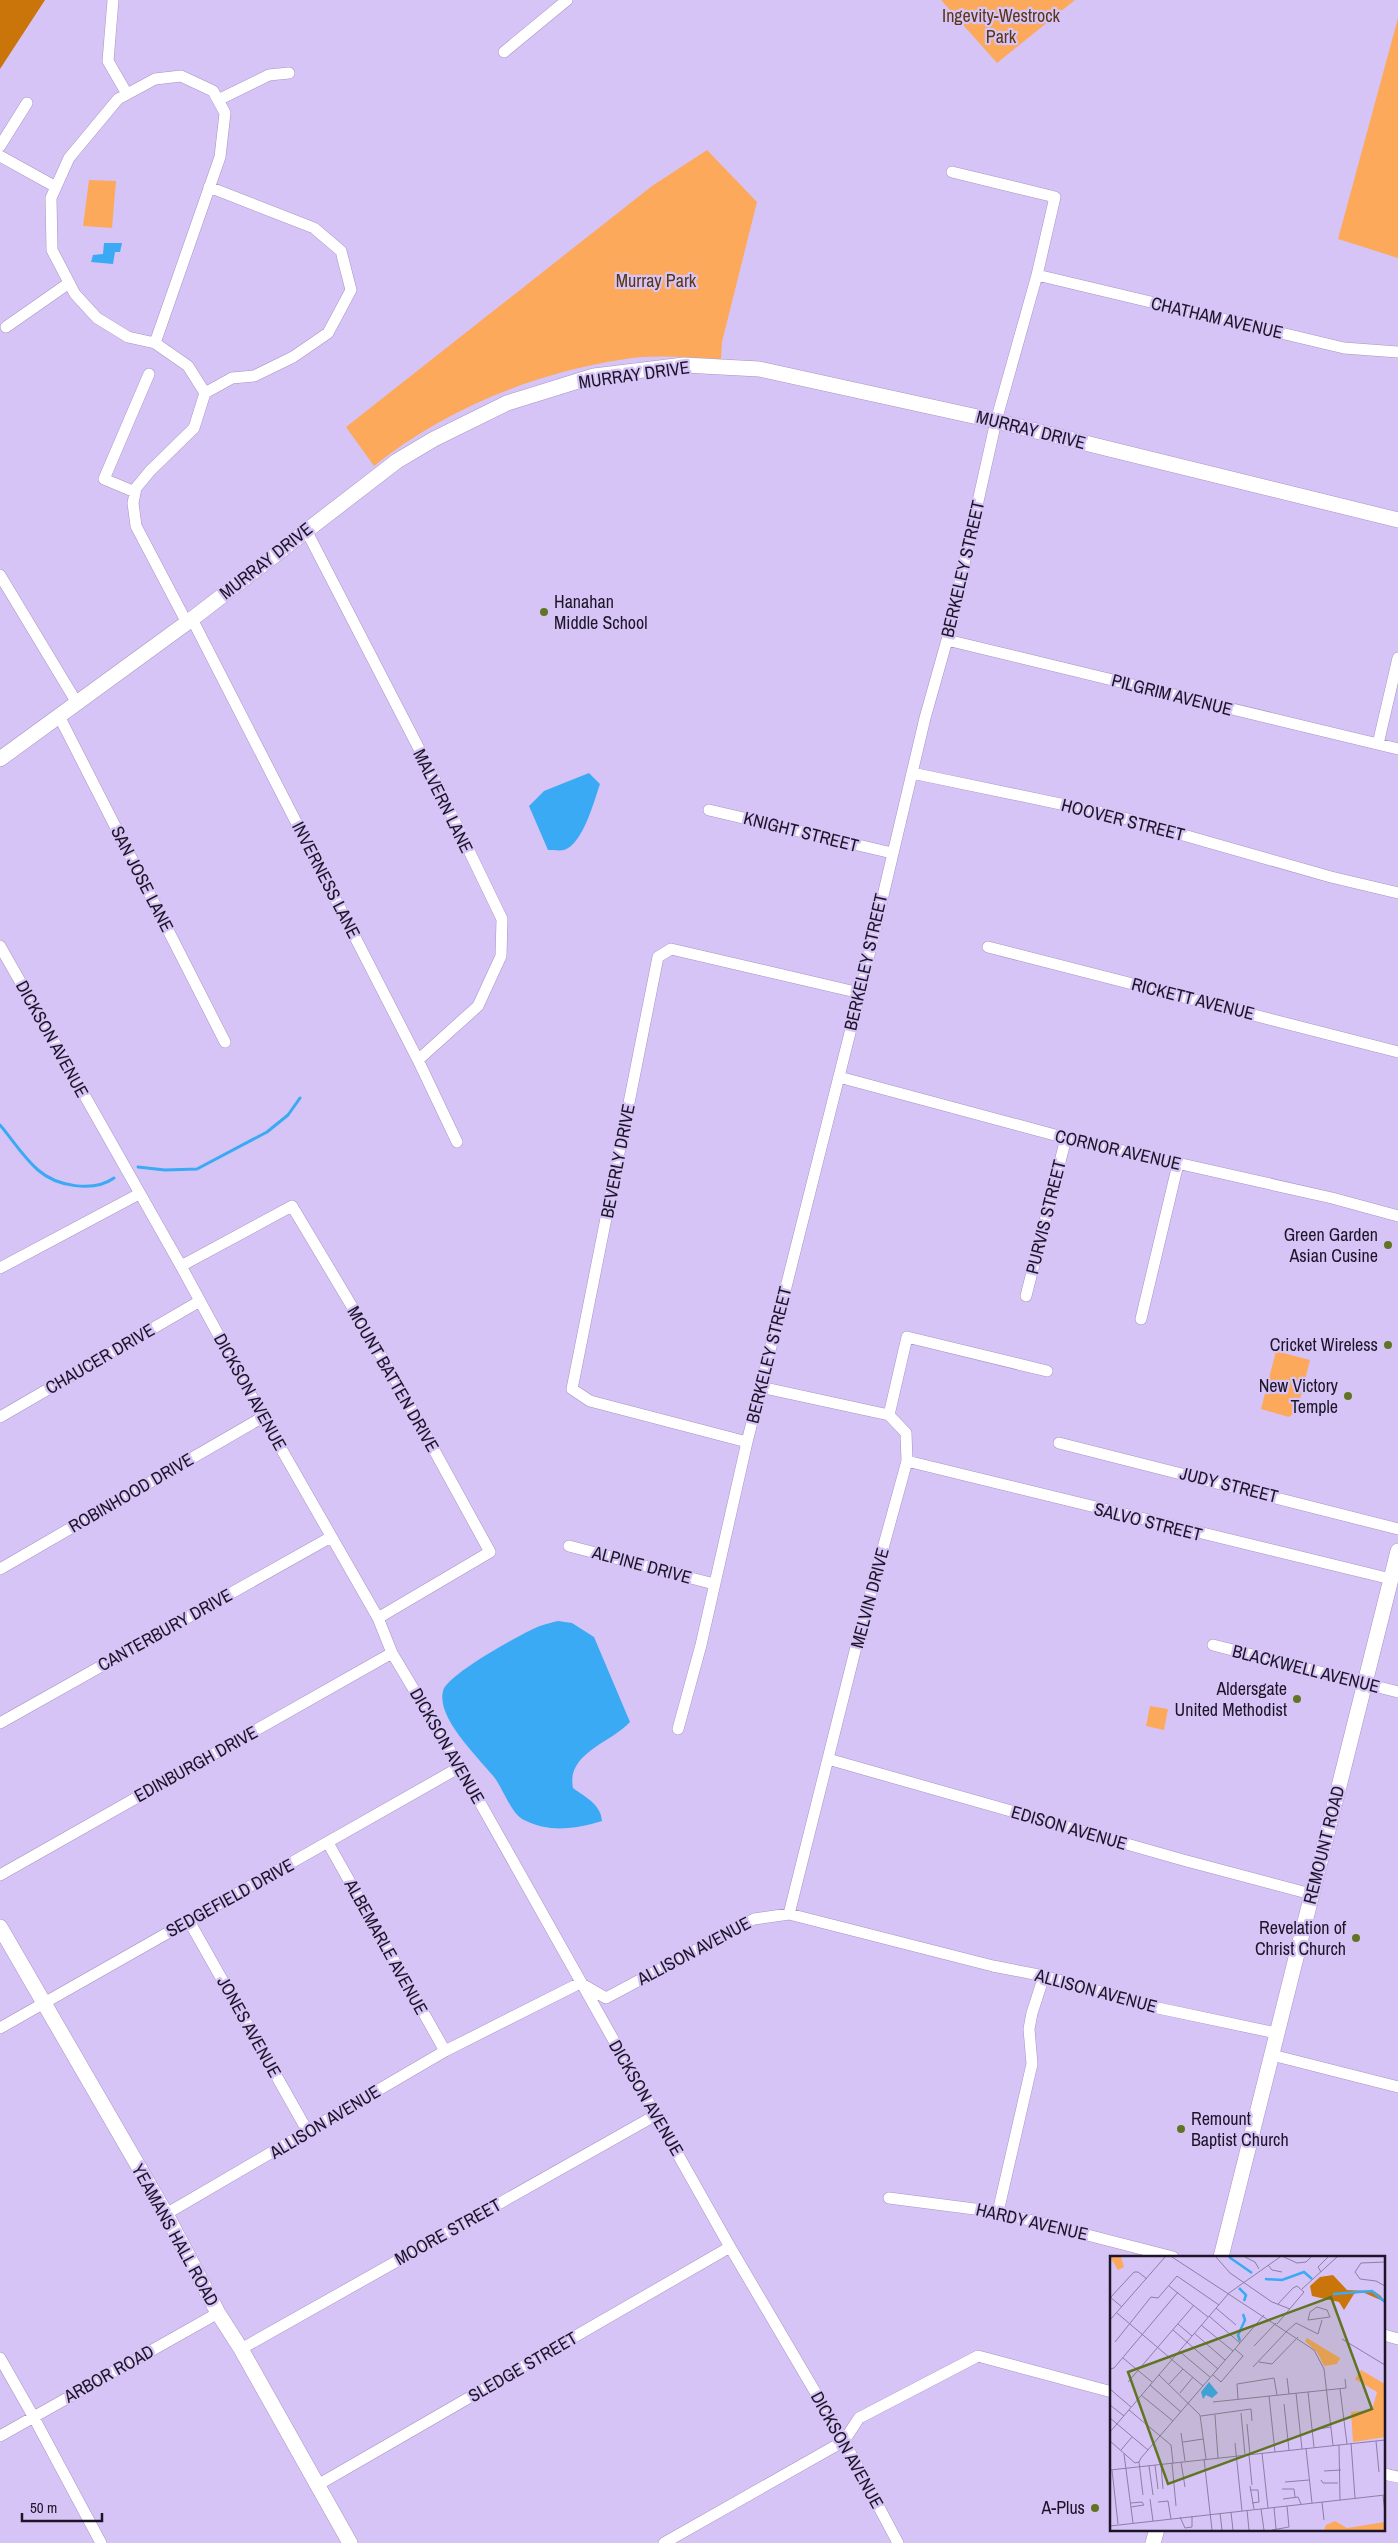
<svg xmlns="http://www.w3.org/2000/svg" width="1398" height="2543" viewBox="0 0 1398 2543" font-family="'Archivo Narrow',sans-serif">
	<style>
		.green { fill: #fca95b }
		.forest { fill: #c97509 }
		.water { fill: #3aaaf4 }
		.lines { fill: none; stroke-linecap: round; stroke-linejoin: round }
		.stream { stroke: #3aaaf4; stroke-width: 3 }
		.street-casing { stroke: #a794c5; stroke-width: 12 }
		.secondary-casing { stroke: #a794c5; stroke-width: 16 }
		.street { stroke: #fff; stroke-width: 11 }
		.secondary { stroke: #fff; stroke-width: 15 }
		.poi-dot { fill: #617424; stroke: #d7c4f7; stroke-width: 2 }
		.labels { text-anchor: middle; stroke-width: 4.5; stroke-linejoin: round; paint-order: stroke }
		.park-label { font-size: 18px; fill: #5a3714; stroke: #d7c4f7 }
		.street-label { font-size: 18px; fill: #1c1527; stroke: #d7c4f7 }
		.poi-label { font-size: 18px; fill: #1c1527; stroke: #d7c4f7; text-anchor: end }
		.inset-river { fill: none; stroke: #3aaaf4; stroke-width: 2.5 }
		.inset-road { fill: none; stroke: #8c7ea4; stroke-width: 1 }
		.view { fill: #617424; fill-opacity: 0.15; stroke: #617424; stroke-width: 2.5 }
		.inset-edge { fill: none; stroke: #1c1527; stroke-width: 2.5 }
	</style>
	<rect width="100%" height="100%" fill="#d7c4f7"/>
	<path class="green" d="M941 0H1075L997 63Z
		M1398 18V258L1338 239Z
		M707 150 757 202 722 342 721 359C690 358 656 354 626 359 536 372 445 409 374 466L346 427 652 186Z
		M89 180 116 181 112 228 83 226Z
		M1276 1351 1310 1360 1297 1411 1289 1417 1261 1409Z
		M1150 1706 1168 1709 1164 1730 1146 1726Z"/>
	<path class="forest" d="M0 0H45L0 69Z"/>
	<path class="water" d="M104 243H122L120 252H115L113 264 91 262 93 255 103 254Z
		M589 773 600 784C594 801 583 844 564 850 560 851 553 850 548 850L529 806 544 791Z
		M558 1621 572 1623 594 1637 630 1722C611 1743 566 1753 573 1788 585 1797 601 1804 602 1821 576 1829 549 1833 524 1820 511 1814 503 1788 494 1777 479 1758 436 1718 443 1691 447 1675 516 1637 533 1629 541 1625 550 1623 558 1621Z"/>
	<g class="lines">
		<path class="stream" d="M0 1125C12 1139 23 1157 38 1170 56 1186 93 1193 114 1178
			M138 1167 165 1170 197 1169 267 1132 288 1115 300 1098"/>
		<g class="street-casing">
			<path id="street" d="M113 0 108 61 127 94
				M504 52 567 0
				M181 76 213 91 225 113 220 157 155 343 128 337 97 318 75 294 52 250 51 198 69 158 118 99 155 79Z
				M218 100 269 75 289 73
				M0 146 27 103
				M0 156 56 187
				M1037 275 1344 348 1398 352
				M6 327 69 283
				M155 343 188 366 205 393
				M135 492 104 479 149 374
				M306 530 430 770 502 919 501 956 478 1006 418 1060
				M0 575 77 703
				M192 619 418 1060 457 1142
				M187 623 136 526 133 503 136 488 150 471 194 428 205 393 232 378 254 376 293 357 328 333 351 290 341 251 314 228 209 187
				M947 640 1398 749
				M59 716 225 1042
				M1378 744 1398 658
				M912 773 1113 815 1331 877 1398 893
				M709 810 892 853
				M0 946 181 1266 263 1417 378 1618 392 1653 460 1767 730 2247 844 2441 898 2543
				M988 947 1398 1052
				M839 1077 1066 1138 1332 1198 1398 1216
				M181 1266 292 1206 394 1377 490 1552 378 1618
				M0 1268 139 1194
				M1026 1296 1066 1138
				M1141 1319 1178 1164
				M760 1387 889 1415 906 1433 907 1461 858 1639 789 1914
				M889 1415 907 1337 1047 1371
				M0 1417 200 1301
				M747 1442 590 1401 572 1389 658 957 671 949 860 993
				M1059 1443 1398 1529
				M907 1461 1391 1579
				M569 1546 714 1584
				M0 1569 263 1417
				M1213 1645 1398 1692
				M0 1723 331 1537
				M678 1729 701 1645 747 1442 860 993 925 718 947 640 996 421 1037 275 1055 197 952 172
				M828 1759 1183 1860 1311 1894
				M328 1843 445 2051
				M0 1875 392 1653
				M189 1921 308 2132
				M0 2028 460 1767
				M1272 2055 1398 2087
				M889 2198 998 2212 1173 2257
				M998 2212 1032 2064 1029 2029 1032 2013 1044 1976
				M166 2214 445 2051 580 1983 606 1998 754 1919 789 1914 993 1966 1044 1976 1158 2008 1276 2033
				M1384 2335 1398 2339
				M241 2349 656 2115
				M0 2358 33 2416 101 2543
				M0 2436 218 2313
				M1384 2474 1398 2477
				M316 2486 730 2247
				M664 2543 844 2441 859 2418 978 2356 1112 2392"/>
		</g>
		<g class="secondary-casing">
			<path id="secondary" d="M0 759 192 619 397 461 434 439 507 403 594 376 684 365 759 369 996 421 1398 520
				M0 1927 166 2214 218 2313 241 2349 350 2543
				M1221 2257 1398 1551
				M1153 2543 1157 2529"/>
		</g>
		<use href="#street" class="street"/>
		<use href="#secondary" class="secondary"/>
	</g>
	<g class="poi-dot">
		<circle cx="544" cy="612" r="5"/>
		<circle cx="1388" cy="1245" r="5"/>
		<circle cx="1388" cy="1345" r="5"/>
		<circle cx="1348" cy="1396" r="5"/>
		<circle cx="1297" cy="1699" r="5"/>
		<circle cx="1356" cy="1938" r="5"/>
		<circle cx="1181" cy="2129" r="5"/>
		<circle cx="1095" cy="2508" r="5"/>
	</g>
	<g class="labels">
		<g class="park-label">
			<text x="1001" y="22">Ingevity-Westrock<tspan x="1001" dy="21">Park</tspan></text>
			<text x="656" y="287">Murray Park</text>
		</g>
		<g class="street-label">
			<text transform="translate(1217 318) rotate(13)" y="6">CHATHAM AVENUE</text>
			<text transform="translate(634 375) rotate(-8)" y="6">MURRAY DRIVE</text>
			<text transform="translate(1031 430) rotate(14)" y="6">MURRAY DRIVE</text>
			<text transform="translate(266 561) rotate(-38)" y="6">MURRAY DRIVE</text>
			<text transform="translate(963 569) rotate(-77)" y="6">BERKELEY STREET</text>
			<text transform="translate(1172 695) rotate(14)" y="6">PILGRIM AVENUE</text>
			<text transform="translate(443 801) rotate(64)" y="6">MALVERN LANE</text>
			<text transform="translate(1123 820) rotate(14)" y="6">HOOVER STREET</text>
			<text transform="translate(801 832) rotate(14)" y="6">KNIGHT STREET</text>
			<text transform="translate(142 879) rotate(63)" y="6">SAN JOSE LANE</text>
			<text transform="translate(326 880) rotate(63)" y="6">INVERNESS LANE</text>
			<text transform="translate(866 962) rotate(-77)" y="6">BERKELEY STREET</text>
			<text transform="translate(1193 999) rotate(14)" y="6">RICKETT AVENUE</text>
			<text transform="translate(52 1039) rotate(61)" y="6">DICKSON AVENUE</text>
			<text transform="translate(1118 1150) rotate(13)" y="6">CORNOR AVENUE</text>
			<text transform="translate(618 1161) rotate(-79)" y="6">BEVERLY DRIVE</text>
			<text transform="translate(1046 1217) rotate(-76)" y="6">PURVIS STREET</text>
			<text transform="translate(769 1355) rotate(-76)" y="6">BERKELEY STREET</text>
			<text transform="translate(100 1359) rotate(-30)" y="6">CHAUCER DRIVE</text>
			<text transform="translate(393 1379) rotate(60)" y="6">MOUNT BATTEN DRIVE</text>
			<text transform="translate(250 1392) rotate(61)" y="6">DICKSON AVENUE</text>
			<text transform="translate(1229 1485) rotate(14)" y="6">JUDY STREET</text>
			<text transform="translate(131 1493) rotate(-30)" y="6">ROBINHOOD DRIVE</text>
			<text transform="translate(1148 1522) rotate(14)" y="6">SALVO STREET</text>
			<text transform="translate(642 1565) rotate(15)" y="6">ALPINE DRIVE</text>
			<text transform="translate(870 1598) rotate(-75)" y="6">MELVIN DRIVE</text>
			<text transform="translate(165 1630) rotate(-29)" y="6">CANTERBURY DRIVE</text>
			<text transform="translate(1306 1669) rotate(14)" y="6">BLACKWELL AVENUE</text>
			<text transform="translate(447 1746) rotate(60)" y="6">DICKSON AVENUE</text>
			<text transform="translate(196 1764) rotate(-29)" y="6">EDINBURGH DRIVE</text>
			<text transform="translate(1069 1828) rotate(16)" y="6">EDISON AVENUE</text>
			<text transform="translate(1324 1845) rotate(-76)" y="6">REMOUNT ROAD</text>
			<text transform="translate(230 1898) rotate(-29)" y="6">SEDGEFIELD DRIVE</text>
			<text transform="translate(386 1947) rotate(61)" y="6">ALBEMARLE AVENUE</text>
			<text transform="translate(694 1951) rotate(-28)" y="6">ALLISON AVENUE</text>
			<text transform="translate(1096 1991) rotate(15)" y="6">ALLISON AVENUE</text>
			<text transform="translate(249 2027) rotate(61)" y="6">JONES AVENUE</text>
			<text transform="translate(646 2098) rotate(60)" y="6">DICKSON AVENUE</text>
			<text transform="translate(325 2122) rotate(-31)" y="6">ALLISON AVENUE</text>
			<text transform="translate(1032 2222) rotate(13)" y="6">HARDY AVENUE</text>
			<text transform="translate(448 2232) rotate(-29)" y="6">MOORE STREET</text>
			<text transform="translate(175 2235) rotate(61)" y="6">YEAMANS HALL ROAD</text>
			<text transform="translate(523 2367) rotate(-30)" y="6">SLEDGE STREET</text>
			<text transform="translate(109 2374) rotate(-29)" y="6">ARBOR ROAD</text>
			<text transform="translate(847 2450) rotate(61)" y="6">DICKSON AVENUE</text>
		</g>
		<g class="poi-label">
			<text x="554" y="608" text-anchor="start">Hanahan<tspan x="554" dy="21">Middle School</tspan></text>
			<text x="1378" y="1241">Green Garden<tspan x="1378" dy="21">Asian Cusine</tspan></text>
			<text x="1378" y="1351">Cricket Wireless</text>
			<text x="1338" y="1392">New Victory<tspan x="1338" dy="21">Temple</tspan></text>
			<text x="1287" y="1695">Aldersgate<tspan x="1287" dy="21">United Methodist</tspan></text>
			<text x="1346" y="1934">Revelation of<tspan x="1346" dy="21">Christ Church</tspan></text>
			<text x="1191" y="2125" text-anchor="start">Remount<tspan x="1191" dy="21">Baptist Church</tspan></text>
			<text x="1085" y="2514">A-Plus</text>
		</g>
	</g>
	<g transform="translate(1110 2256)">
		<rect width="275" height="275" fill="#d7c4f7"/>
		<path d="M0 1H11L14 11 8 14ZM197 82 230 102 227 108 214 110 207 96 195 85ZM251 114 275 128V181L243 186 241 156 262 154 267 136 245 123ZM225 265 237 272 275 266V274H214L216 269Z" fill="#fca95b"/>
		<path d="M223 19 237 34 264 35 271 40 275 46 250 35 244 38 234 54 229 46 202 40 200 30 210 21Z" fill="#c97509"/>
		<path d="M99 126 108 137 102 142 96 139 93 143 91 136Z" fill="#3aaaf4"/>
		<path class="inset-river" d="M119 1 142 17M155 23 172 24 194 16 202 23M129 32 136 39 134 45M223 38 262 35 275 46M130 85 128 79 135 64 133 58"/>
		<path class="inset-road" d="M62 1 204 94 214 113 223 189M106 1 120 17 162 46 180 53M135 1 145 6 149 13M174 1 187 7 196 6 201 1M275 6 251 7 245 16 250 23 266 25 275 30M158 9 162 14 172 16M211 16 208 11 218 1M59 30 98 61M192 33 227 1M0 41 12 51M0 42 24 16H28L37 23M207 51 217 54 220 61 198 64 200 56ZM106 52 126 69M7 57 93 130M99 60 130 87M0 64 55 1M68 68 82 80M167 68 194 36 187 30 183 32 168 48M91 69 123 95M63 74 108 113M177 75 186 67 208 78 212 64M84 77 115 104M232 83 275 109M5 86 41 41 48 42 67 20 109 49M144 90 166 67M69 95 100 121M13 102 42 126M149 106 162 108 188 81M143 111 177 75M0 113 4 112 68 36M49 119 90 159 96 203M103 119 111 126 133 100 125 93M177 122 179 138M18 126 84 49M59 128 73 113M40 129 71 156M0 133 21 151M230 133 237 188M198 136 204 191M70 137 83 121M186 137 192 193M31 139 63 165M159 140 165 196M128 143 127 128 164 122 167 139M103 146 236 132 235 123M174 148 179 194M0 149 14 160M19 154 61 189 63 207M131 157 135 199M105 159 108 202M91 160 141 153 142 165M0 162 38 194M137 168 140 199M202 174 221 171M0 176 119 37 170 1M71 177 75 205M0 185 25 207 29 206M266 185 269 216M73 186 93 183M125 187 132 255M241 187 245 242M229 189 230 244M196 193 202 247M11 194 22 181M152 197 158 252M14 198 23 267M139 199 142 229M94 203 102 274M71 206 75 231M62 207 66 250M45 209 48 233M51 209 53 233M39 210 43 239M0 214 275 184M2 214 8 268M214 215 231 214M211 224 213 227H228M175 226 199 224M140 230 144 253M172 233H184L185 241M140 234H148L149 246 142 247M33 239 29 206 31 202 154 59M273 240 275 256M40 243 43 265M173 243 188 241 191 248M48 246 58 245 61 263M212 246 214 264M21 247 32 246 34 249 21 251M164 251 166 273M151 253 154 274M137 254 139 274M121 256 123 274M110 257 112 274M70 261 75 272 82 271V260M0 270 275 239M162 274 179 271 177 250"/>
		<path class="view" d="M221 41 262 153 58 228 18 116Z"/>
		<rect width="275" height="275" class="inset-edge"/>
	</g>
	<path d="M22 2513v8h80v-8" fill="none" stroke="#1c1527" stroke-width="2.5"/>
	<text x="30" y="2513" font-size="15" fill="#1c1527" stroke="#d7c4f7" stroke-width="4" paint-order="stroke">50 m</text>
</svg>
